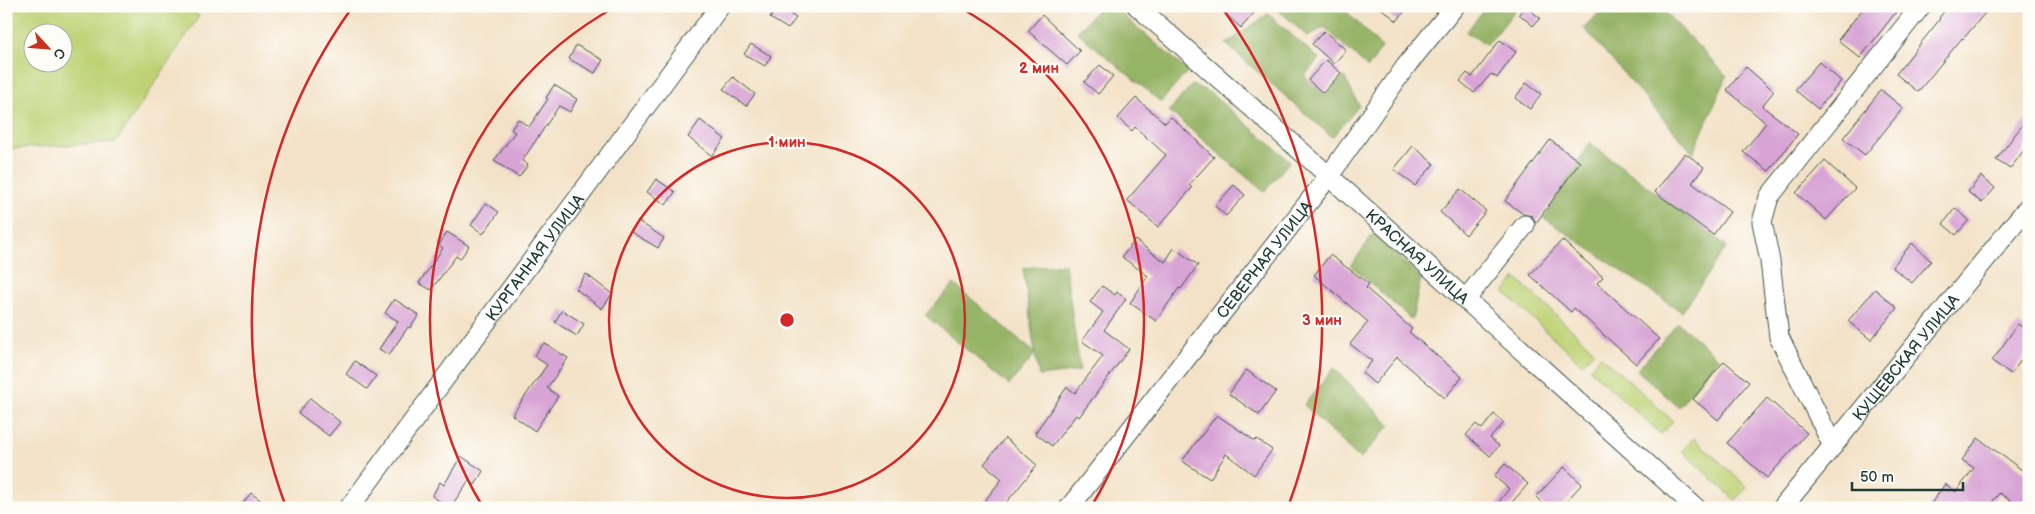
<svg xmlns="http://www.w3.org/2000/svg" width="2035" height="514" viewBox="0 0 2035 514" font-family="'Balsamiq Sans',sans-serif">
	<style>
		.green { fill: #bed275; stroke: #6e8854; fill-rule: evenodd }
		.forest { fill: #96b466; stroke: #5a784d }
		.building { fill: #d8a4d5 }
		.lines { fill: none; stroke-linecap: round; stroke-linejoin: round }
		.minor-casing { stroke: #3f564a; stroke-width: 21 }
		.minor { stroke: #fff; stroke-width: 19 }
		.ring { fill: none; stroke: #d62828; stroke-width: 2.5 }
		.labels { text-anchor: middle; stroke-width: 4.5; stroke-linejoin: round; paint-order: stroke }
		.street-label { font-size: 16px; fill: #1f3d34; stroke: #fdfcf7 }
		.centre { fill: #d62828; stroke: #fdfcf7; stroke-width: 2.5 }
		.ring-label { font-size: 15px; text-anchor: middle; font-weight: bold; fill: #d62828; stroke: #fdfcf7; stroke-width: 4.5; stroke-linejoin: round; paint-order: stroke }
	</style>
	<rect width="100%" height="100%" fill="#fdfcf7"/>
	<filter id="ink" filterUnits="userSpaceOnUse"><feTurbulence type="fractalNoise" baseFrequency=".02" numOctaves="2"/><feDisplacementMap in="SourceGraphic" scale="10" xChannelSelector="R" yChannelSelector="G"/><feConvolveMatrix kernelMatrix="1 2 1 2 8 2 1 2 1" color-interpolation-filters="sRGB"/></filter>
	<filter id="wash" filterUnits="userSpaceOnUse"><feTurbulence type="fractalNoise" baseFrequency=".0096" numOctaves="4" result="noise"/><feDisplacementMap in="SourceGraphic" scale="20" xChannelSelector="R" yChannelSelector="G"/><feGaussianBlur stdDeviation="1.12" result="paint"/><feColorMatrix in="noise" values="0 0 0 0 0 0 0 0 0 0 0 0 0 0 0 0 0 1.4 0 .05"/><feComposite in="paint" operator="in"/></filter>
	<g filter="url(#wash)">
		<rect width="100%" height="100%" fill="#f3e2c7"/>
		<path class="green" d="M6 6H183L199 16 116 142 6 149ZM32 32H62V62H32Z
			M1516 278 1595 351 1582 364 1504 292Z
			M1601 356 1673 421 1661 434 1589 369Z
			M1694 438 1747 487 1735 500 1682 451Z"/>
		<path class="forest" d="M1101 6H1112L1188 71 1161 102 1077 32Z
			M1274 6H1341L1382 47 1368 68 1324 27 1308 37Z
			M1487 6H1519L1487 45 1466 32Z
			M1606 6H1659L1727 76 1693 153 1584 28Z
			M1268 14 1319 59 1304 76 1325 95 1344 76 1359 106 1332 137 1226 44Z
			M1192 85 1209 92 1290 161 1264 192 1169 111Z
			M1590 143 1727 246 1682 312 1544 218Z
			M1374 233 1421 278 1412 320 1351 266Z
			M1065 264 1080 371 1039 376 1035 354 1009 385 925 315 954 284 1035 353 1023 268Z
			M1678 323 1718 358 1679 407 1637 370Z
			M1334 368 1390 425 1360 459 1304 405Z"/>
		<g id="blocks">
			<path class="building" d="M778 6 796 18 788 29 770 18Z
				M1217 6H1260L1241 28Z
				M1378 6H1409L1397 21Z
				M1525 6 1540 18 1533 26 1519 14Z
				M1865 6H1888L1896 12 1860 58 1838 40Z
				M1948 6H1991L1963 39 1962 38 1918 92 1896 74 1940 19 1939 18Z
				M1042 15 1080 51 1067 65 1028 31Z
				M1324 31 1346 50 1334 64 1312 44Z
				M1500 40 1516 52 1497 78 1491 74 1474 93 1460 81 1467 73 1472 77Z
				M751 44 771 56 765 66 744 54Z
				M576 45 603 60 595 73 569 59Z
				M1326 60 1341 73 1323 93 1308 80Z
				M1819 62 1841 81 1818 109 1795 90Z
				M1100 65 1113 76 1098 94 1084 82Z
				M1746 67 1774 91 1762 106 1798 134 1769 171 1743 152 1766 123 1727 90Z
				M733 77 755 94 746 106 723 89Z
				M1526 83 1541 94 1530 109 1515 98Z
				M554 85 577 99 570 112 559 106 522 161 528 165 519 177 494 161 515 132 511 130 518 119 529 127 548 99 546 98Z
				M1881 90 1903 108 1865 155 1843 138Z
				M1136 98 1165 123 1171 117 1214 157 1189 185 1192 188 1158 227 1127 200 1166 155 1135 127 1132 131 1118 118Z
				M2029 116V143L2010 169 1996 160Z
				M700 120 725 139 712 156 688 137Z
				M1550 140 1580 162 1536 223 1532 216 1523 214 1505 201Z
				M1413 146 1434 164 1415 186 1394 169Z
				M1685 153 1704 167 1692 183 1730 212 1713 235 1655 192Z
				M1825 161 1855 188 1826 220 1796 193Z
				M1981 176 1995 188 1982 203 1968 192Z
				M656 179 675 192 666 205 647 192Z
				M1234 185 1245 195 1226 216 1215 206Z
				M1460 189 1486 211 1466 235 1440 212Z
				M486 203 499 212 483 234 471 225Z
				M1955 208 1969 220 1956 235 1943 224Z
				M638 221 664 238 658 248 631 232Z
				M447 232 469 246 460 259 456 256 431 290 419 283 443 248 439 245Z
				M1135 240 1165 262 1174 248 1198 265 1181 289 1179 288 1156 321 1130 303 1148 276 1122 257Z
				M1562 240 1603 277 1597 283 1659 339 1636 364 1574 308 1571 312 1530 275Z
				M1912 243 1931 261 1912 283 1892 267Z
				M1330 255 1369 284 1366 288 1412 329 1409 332 1462 377 1445 398 1397 357 1375 384 1362 373 1372 361 1350 344 1368 322 1314 275Z
				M586 274 612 294 602 309 576 289Z
				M1102 286 1115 295 1117 292 1126 299 1104 330 1129 349 1079 417 1076 415 1052 446 1035 433 1067 387 1075 393 1103 356 1082 341 1103 312 1090 302Z
				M1875 289 1897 308 1871 340 1848 321Z
				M394 299 419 315 410 328 408 327 389 355 379 349 398 321 385 313Z
				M562 310 584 324 577 336 555 322Z
				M2018 324 2029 332V349L2011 374 1992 361Z
				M544 343 568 358 547 388 558 396 535 431 512 415 547 365 534 356Z
				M355 361 376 376 367 389 346 374Z
				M1724 361 1749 382 1718 420 1693 399Z
				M1246 370 1276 391 1259 415 1229 394Z
				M310 398 340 422 329 436 298 413Z
				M1767 398 1807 433 1767 478 1727 443Z
				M1494 414 1504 423 1490 438 1499 446 1490 456 1466 435 1476 424 1482 429Z
				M1217 415 1255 441 1257 439 1272 450 1254 475 1226 454 1210 479 1182 461Z
				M1005 438 1037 465 1002 508H979L1002 479 984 464Z
				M1978 438 2029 475V498L2022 508 1999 493 1988 508H1973L1964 502 1960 508H1928L1945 484 1956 492 1974 468 1962 460Z
				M461 456 483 471 475 485 469 480 450 508 432 496 440 482 444 485Z
				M1505 464 1528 484 1507 508H1494L1509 489 1494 476Z
				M1564 467 1582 484 1560 508H1547L1536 497Z
				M251 493 271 508H249L243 503Z"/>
		</g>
	</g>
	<g filter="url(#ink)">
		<use href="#blocks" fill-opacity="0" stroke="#3f564a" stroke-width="1"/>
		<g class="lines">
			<g class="minor-casing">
				<g id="minor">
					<path id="s1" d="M1137 6 1329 176 1696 508"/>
					<path d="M1466 299 1525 225"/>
					<path d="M1833 446 1779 337 1770 261 1762 222 1769 197 1921 6"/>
					<path id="s2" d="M349 508 720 6"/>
					<path id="s3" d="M1069 508 1329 176 1406 66 1455 6"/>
					<path id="s4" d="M1782 508 2029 206"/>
				</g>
			</g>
			<use href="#minor" class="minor"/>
		</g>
	</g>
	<g class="ring">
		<circle cx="787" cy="320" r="178"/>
		<path d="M483 507A357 357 0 0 1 617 6M957 6A357 357 0 0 1 1091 507"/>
		<path d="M286 507A535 535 0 0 1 351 9M1223 9A535 535 0 0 1 1288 507"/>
	</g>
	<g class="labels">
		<g class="street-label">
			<text dy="6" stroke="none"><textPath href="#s1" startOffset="376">КРАСНАЯ УЛИЦА</textPath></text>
			<text dy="6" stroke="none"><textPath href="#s2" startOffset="312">КУРГАННАЯ УЛИЦА</textPath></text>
			<text dy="6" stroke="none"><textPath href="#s3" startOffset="316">СЕВЕРНАЯ УЛИЦА</textPath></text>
			<text dy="6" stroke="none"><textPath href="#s4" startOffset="195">КУЩЕВСКАЯ УЛИЦА</textPath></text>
		</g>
	</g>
	<circle cx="787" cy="320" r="8" class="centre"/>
	<g class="ring-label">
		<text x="1039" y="73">2 мин</text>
		<text x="787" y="147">1 мин</text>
		<text x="1322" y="325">3 мин</text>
	</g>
	<rect width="2035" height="514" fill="none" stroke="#fdfcf7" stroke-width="25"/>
	<g transform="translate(48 48) rotate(116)"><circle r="24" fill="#fdfcf7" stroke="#a4b0a9"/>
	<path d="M0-4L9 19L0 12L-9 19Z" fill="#c8321e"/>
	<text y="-8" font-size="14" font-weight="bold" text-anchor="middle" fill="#1f3d34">С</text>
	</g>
	<path d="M1852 482v8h111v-8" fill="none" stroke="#1f3d34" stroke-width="2.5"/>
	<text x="1860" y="482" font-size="15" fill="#1f3d34" stroke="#fdfcf7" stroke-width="4" paint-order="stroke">50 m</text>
</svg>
